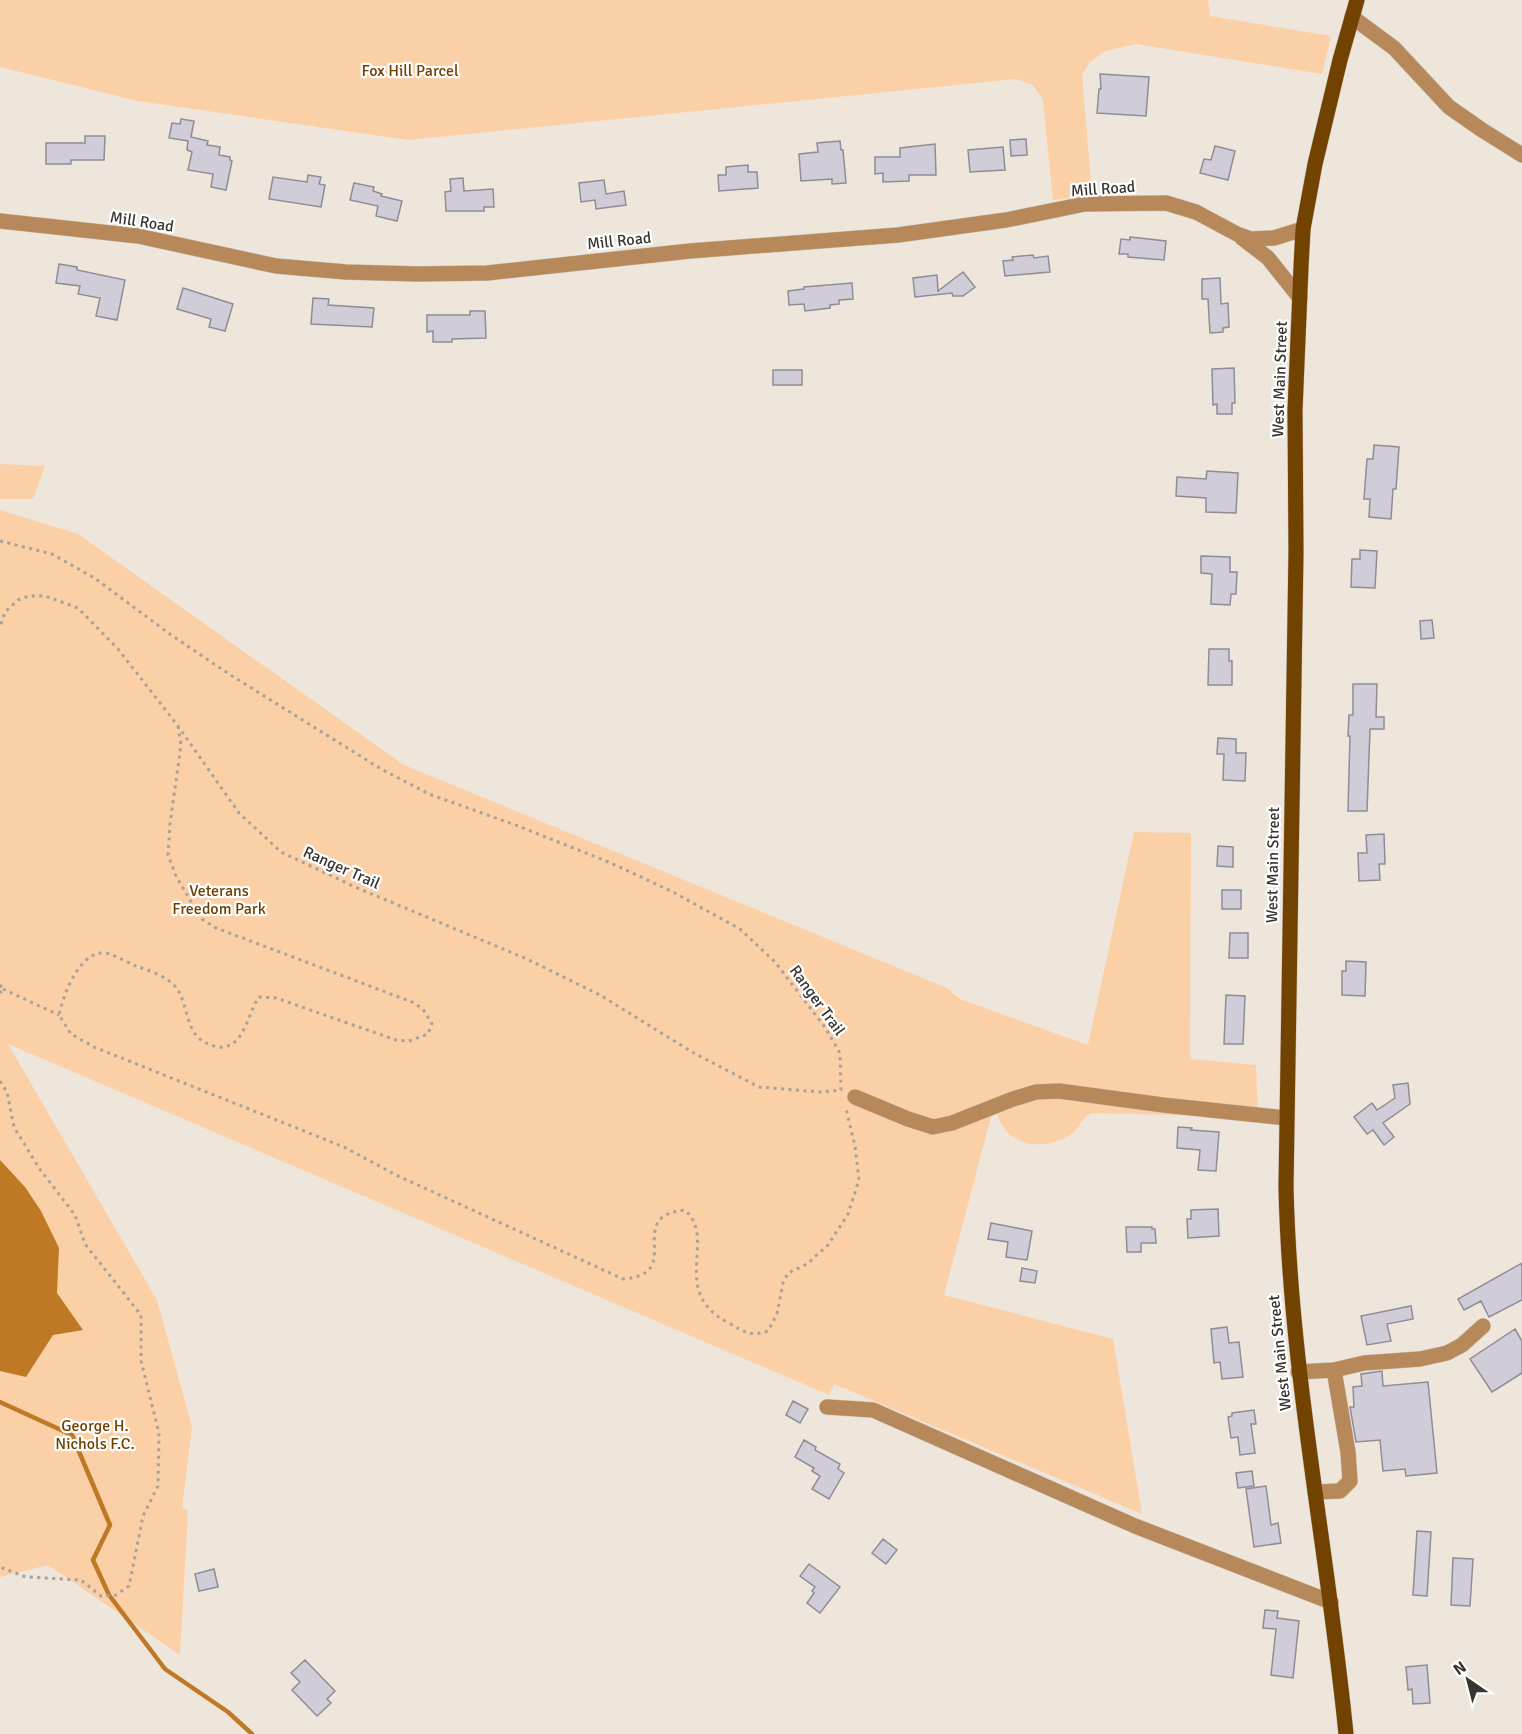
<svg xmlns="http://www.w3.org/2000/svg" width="1522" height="1734" viewBox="0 0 1522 1734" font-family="Signika,sans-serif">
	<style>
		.green { fill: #fbd0a7 }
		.water { fill: #bf7925 }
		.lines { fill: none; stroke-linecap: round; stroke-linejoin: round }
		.stream { stroke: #bf7925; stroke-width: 4.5 }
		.building { fill: #d1cdd8; stroke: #908c97; stroke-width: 1.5 }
		.minor-casing { stroke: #cac2b9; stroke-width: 16 }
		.major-casing { stroke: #cac2b9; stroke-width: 16 }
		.path { stroke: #a9a29a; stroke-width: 3; stroke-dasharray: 3 4.5; stroke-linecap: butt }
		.minor { stroke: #b7895a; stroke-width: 15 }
		.major { stroke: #724300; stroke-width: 15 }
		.labels { text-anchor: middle; stroke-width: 4.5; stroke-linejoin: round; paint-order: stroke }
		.park-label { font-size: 16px; fill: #6f4000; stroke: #fff }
		.street-label { font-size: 16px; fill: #383431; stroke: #fff }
	</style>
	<rect width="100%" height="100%" fill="#eee5db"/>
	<path class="green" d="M0 0H1208L1210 16 1331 36 1322 74 1136 44 1105 51 1089 63 1082 75 1092 195 1053 200 1043 100 1033 85 1016 79 408 140 138 101 0 67Z
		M0 464 45 466 33 499H0Z
		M0 510 78 534 404 765 947 988 960 999 1088 1045 1134 832 1191 833 1190 1059 1256 1065 1258 1117 1091 1113C1081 1119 1080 1127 1072 1133 1047 1153 1004 1147 997 1112L992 1113 944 1295 1113 1339 1142 1514 834 1384 829 1395 8 1044 157 1300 192 1427 182 1507 188 1511 180 1655 48 1565 0 1577Z"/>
	<path class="water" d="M0 1160 25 1187 41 1211 59 1248 57 1293 83 1330 53 1335 26 1377 0 1371Z"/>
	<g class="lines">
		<path class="stream" d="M0 1402 72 1435 110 1525 93 1560 109 1595 165 1669 228 1712 252 1734"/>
	</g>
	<path class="building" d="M1100 74 1149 77 1146 116 1097 113 1099 89H1101Z
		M181 119 194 121 191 137 208 141 207 145 220 147 219 155 230 157V160L232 161 226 190 211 187 213 174 188 170 192 152 187 150 188 141 169 138 172 123 180 124Z
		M85 136H105L104 160H71V164H46V143H85Z
		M1026 139 1027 155 1011 156 1010 140Z
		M840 141 841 150H843L846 183 832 184V179L801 181 799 154 818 152 817 143Z
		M935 144 936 175H909V181L883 182V173L875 174V157H900V148Z
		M1215 146 1235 151 1228 180 1200 173 1204 159 1211 160Z
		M1003 147 1005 170 970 172 968 150Z
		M748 165V172H757L758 188 719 191 718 175H726V167Z
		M308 175 321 177 319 184 325 185 321 207 269 199 273 177 307 182Z
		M463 178 464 191 493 189 494 207H484V211H446L445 192 451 191 450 179Z
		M604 180 606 194 624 191 626 205 596 209 595 200 581 202 579 183Z
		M354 183 374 187 373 191 382 194 381 196 402 201 397 221 376 216 378 206 350 200Z
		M1130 237 1166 241 1164 260 1128 257V254H1119L1121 239 1130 240Z
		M1033 255 1034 258 1048 256 1050 272 1005 276 1003 261 1013 260 1012 257Z
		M59 264 77 267V270L125 280 117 320 96 316 100 298 78 294 80 286 56 283Z
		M963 272 975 287 963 296H953L952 293 915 297 913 278 937 275 938 291Z
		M1220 278 1221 304 1228 303 1229 327 1223 328V332L1210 333 1208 299H1202V279Z
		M852 283 853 299 839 300V304L830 305V308L805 311 804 304 789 305 788 291 804 289V287Z
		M183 288 233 304 225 331 209 327 211 319 177 309Z
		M313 298 329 299 328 305 374 308 372 327 311 324Z
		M470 311H485L486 338 452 339V342H433V331L427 332V315H470Z
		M1234 368 1235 403H1232V414H1217V404L1213 405 1212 369Z
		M773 370H802V385H773Z
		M1374 445 1399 447 1396 489H1393L1391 519 1369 517 1370 499H1364L1367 459H1373Z
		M1207 471 1238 473 1236 513 1206 512V498L1176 496 1177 477 1206 479Z
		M1360 550 1377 551 1375 588 1351 587 1352 559H1360Z
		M1201 556 1230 557V572H1237L1236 594H1231L1230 605 1211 604 1212 574 1201 573Z
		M1432 620 1434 638 1421 639 1420 621Z
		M1209 649H1229V661H1232V685H1208Z
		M1353 684H1377L1376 717H1384V729H1370L1367 811H1348L1350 736H1348L1349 715H1353Z
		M1218 738 1236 739V753H1246L1245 781 1223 780 1224 754H1217Z
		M1384 834 1385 864H1379L1380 880 1359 881 1358 853H1367L1366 835Z
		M1218 846 1233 847V867L1217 866Z
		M1222 890H1241V909H1222Z
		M1230 933H1248V958H1229Z
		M1346 961 1366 962 1365 996 1342 995V971H1346Z
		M1226 995 1245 996 1243 1044H1224Z
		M1408 1083 1410 1104 1383 1123 1394 1137 1384 1145 1373 1130 1367 1134 1354 1117 1372 1103 1377 1110 1395 1098 1393 1085Z
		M1178 1127 1192 1128 1191 1130 1219 1132 1216 1171 1198 1170 1200 1150 1177 1148Z
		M1218 1209 1219 1236 1188 1238 1187 1219H1191V1210Z
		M991 1223 1032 1231 1027 1260 1006 1257 1008 1242 988 1239Z
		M1126 1227H1152V1229H1155L1156 1243H1141V1252H1127Z
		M1522 1263V1300L1489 1317 1481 1301 1464 1310 1458 1299Z
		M1022 1268 1037 1271 1035 1283 1020 1281Z
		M1411 1306 1413 1319 1387 1324 1391 1341 1367 1345 1361 1316Z
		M1227 1327 1229 1343 1239 1342 1243 1377 1222 1379 1220 1362 1214 1363 1211 1329Z
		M1515 1329 1522 1341V1373L1492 1392 1470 1359Z
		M1382 1371 1383 1386 1428 1382 1437 1473 1406 1476 1405 1469 1383 1471 1380 1440 1356 1442 1350 1407H1354L1353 1387 1362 1386 1361 1374Z
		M793 1401 808 1409 800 1423 786 1415Z
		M1254 1410 1256 1424H1251L1255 1453 1240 1455 1238 1437 1231 1438 1228 1417 1232 1416V1413Z
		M804 1440 816 1447 815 1450 840 1464 838 1469 844 1473 829 1499 812 1489 820 1476 812 1471 814 1468 795 1457Z
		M1252 1471 1254 1486 1238 1488 1236 1473Z
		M1266 1486 1271 1525 1278 1523 1281 1543 1254 1547 1246 1489Z
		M1417 1531 1431 1532 1427 1596 1413 1595Z
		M883 1539 897 1550 886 1564 872 1553Z
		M1453 1558 1473 1559 1470 1606 1451 1605Z
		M809 1564 840 1587 820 1613 807 1603 814 1593 812 1591 815 1587 800 1576Z
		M214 1569 218 1587 199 1591 195 1574Z
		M1265 1610 1278 1611 1277 1618 1299 1621 1293 1678 1271 1675 1276 1629 1263 1628Z
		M305 1660 335 1691 327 1699 331 1703 317 1716 292 1690 300 1682 291 1673Z
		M1427 1665 1430 1703 1413 1704 1412 1689 1408 1690 1406 1667Z"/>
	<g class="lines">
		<g class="minor-casing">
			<path id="minor" d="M1352 17 1394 48 1449 107 1482 130 1522 155
				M0 221 138 236 276 266 346 272 417 274 487 273 690 251 898 235 1006 220 1085 204 1166 203 1196 212 1237 234 1251 239 1274 238 1303 229
				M1242 238 1268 258 1300 298
				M855 1097 908 1119 933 1127 952 1123 1013 1099 1036 1092 1059 1091 1163 1105 1286 1118
				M1298 1372 1334 1370 1364 1363 1420 1359 1447 1353 1462 1345 1483 1326
				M827 1407 873 1410 1135 1526 1331 1602
				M1315 1492 1340 1491 1350 1481 1348 1452 1334 1370"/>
		</g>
		<g class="major-casing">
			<path id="major" d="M1346 1734C1328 1551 1290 1371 1286 1187L1296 552 1295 410 1301 267 1303 229 1315 164 1340 60 1357 0"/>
		</g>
		<path class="path" d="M0 541 52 554 96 579 171 635 229 674 381 769 429 794 518 826 611 863 673 892 740 929 775 962 824 1026 840 1053 841 1090 820 1092 759 1087 692 1052 600 995 527 959 355 887 281 852 239 813 178 726 118 649 78 608 45 596H29L18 600 5 612 0 627
			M178 726 181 745 170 824 168 855 176 876 194 907 202 919 216 928 412 1002 423 1009 432 1024 428 1034 409 1041 396 1040 276 998 259 997C248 1012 245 1045 223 1047 219 1048 213 1046 209 1044 183 1036 190 1000 173 984 163 975 148 970 136 966 126 962 111 952 101 953 78 955 63 996 59 1015L71 1034 94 1047 344 1147 396 1175 623 1279C687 1274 622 1216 685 1210 718 1240 668 1292 729 1323 744 1332 751 1337 768 1331L777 1314 783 1283 788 1273 807 1264 828 1245 848 1214 859 1180 855 1146 846 1109
			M0 985 3 989 0 993
			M3 989 59 1015
			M0 1081 7 1092 14 1127 39 1168 75 1215 85 1244 141 1315V1361L159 1433 158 1486 143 1516 129 1586 116 1595 101 1596 81 1580 26 1577 0 1567"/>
		<use href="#minor" class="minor"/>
		<use href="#major" class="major"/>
	</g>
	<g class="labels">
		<g class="park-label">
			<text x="410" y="76">Fox Hill Parcel</text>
			<text x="219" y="896">Veterans<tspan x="219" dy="18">Freedom Park</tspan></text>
			<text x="95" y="1431">George H.<tspan x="95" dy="18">Nichols F.C.</tspan></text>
		</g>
		<g class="street-label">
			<text transform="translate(1103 188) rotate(-4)" y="6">Mill Road</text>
			<text transform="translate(142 221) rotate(9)" y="6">Mill Road</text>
			<text transform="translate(619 240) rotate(-6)" y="6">Mill Road</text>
			<text transform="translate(1279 379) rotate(-88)" y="6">West Main Street</text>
			<text transform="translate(1272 865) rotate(-89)" y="6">West Main Street</text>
			<text transform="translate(342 867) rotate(24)" y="6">Ranger Trail</text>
			<text transform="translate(818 1000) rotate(54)" y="6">Ranger Trail</text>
			<text transform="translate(1279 1353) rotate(-96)" y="6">West Main Street</text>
		</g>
	</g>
	<g transform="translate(1468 1680) rotate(325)" stroke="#ffffff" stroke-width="4.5" paint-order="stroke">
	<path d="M0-4.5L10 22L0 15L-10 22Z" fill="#383431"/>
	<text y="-9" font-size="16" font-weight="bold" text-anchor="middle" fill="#383431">N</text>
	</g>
</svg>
